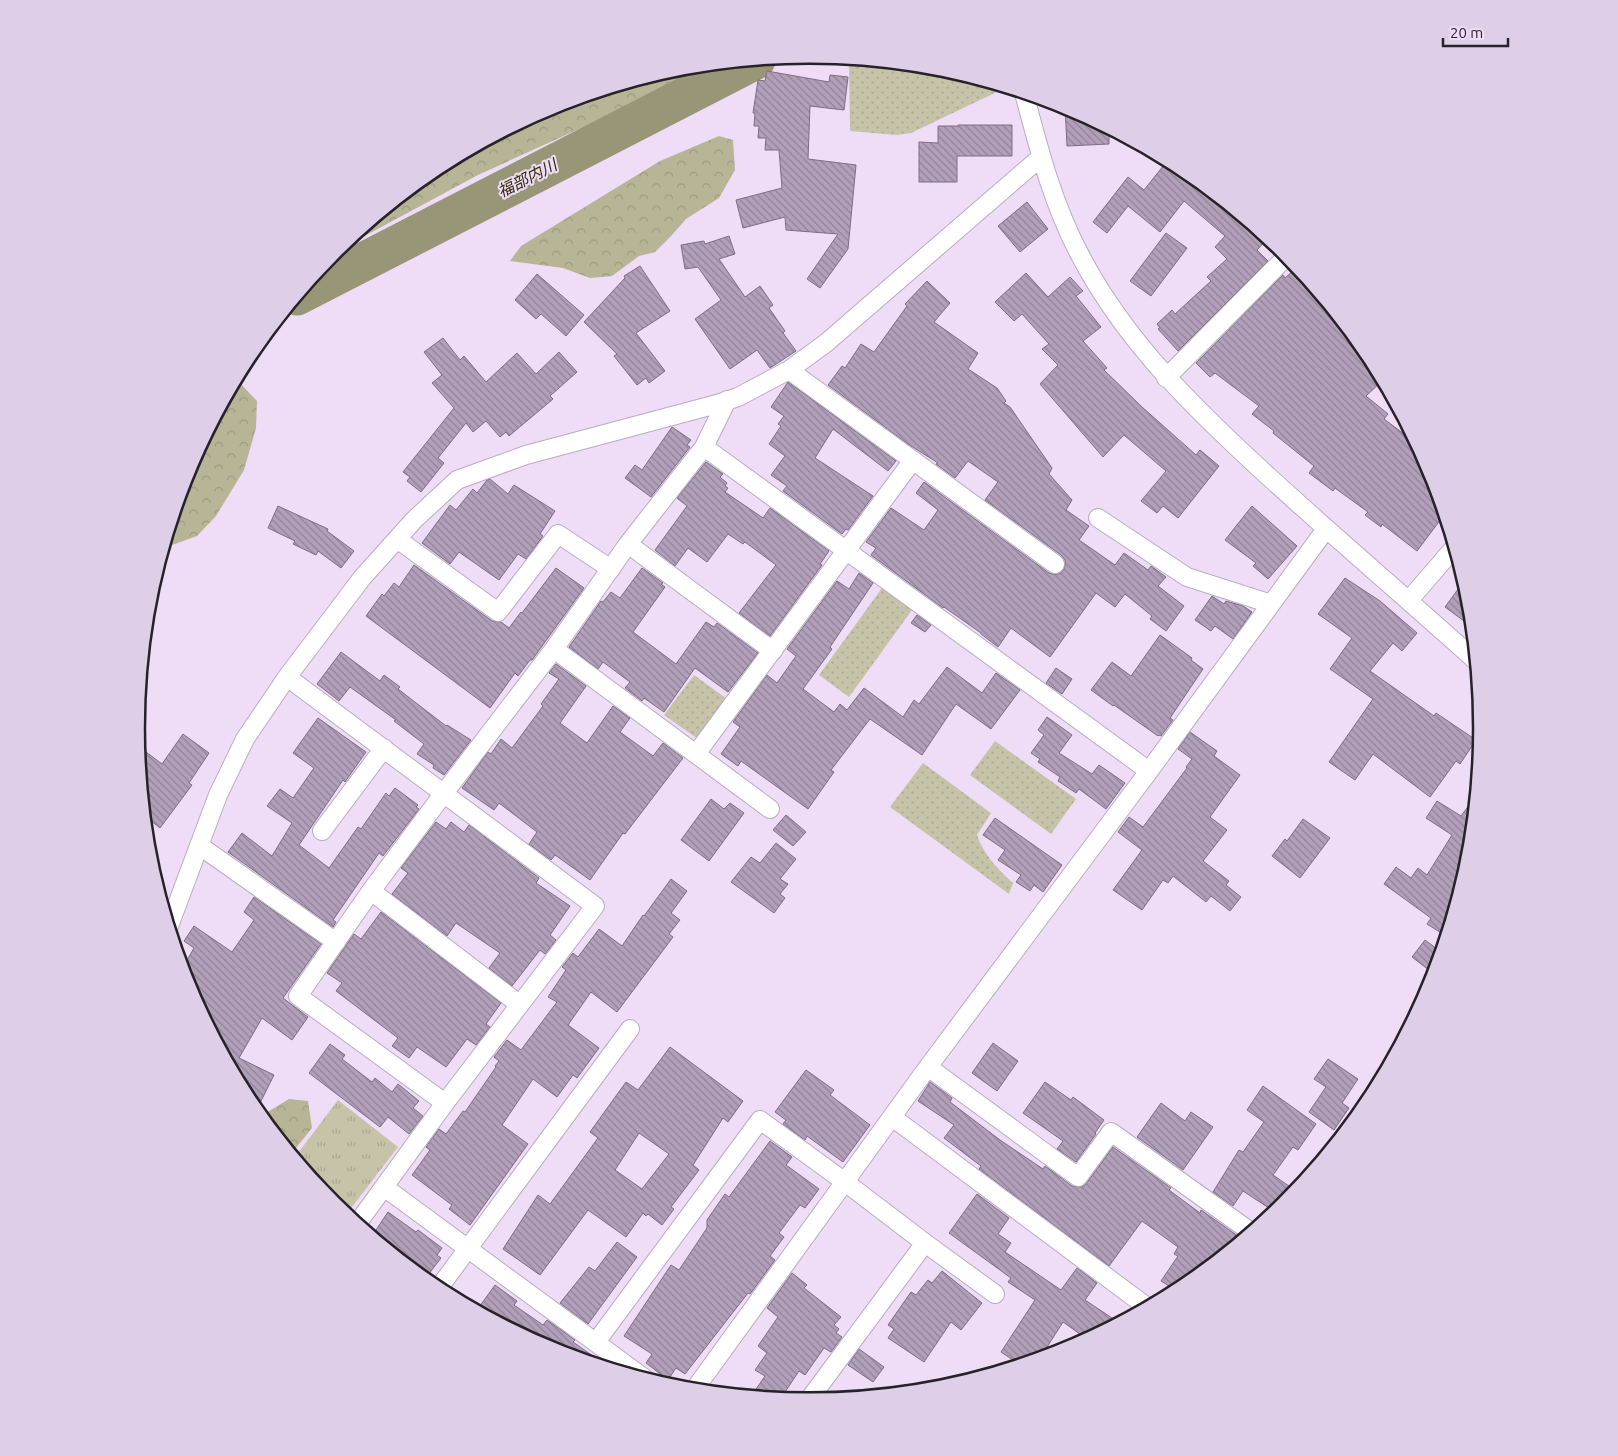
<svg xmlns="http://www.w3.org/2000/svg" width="1618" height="1456" viewBox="0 0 1618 1456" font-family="Ubuntu,'Noto Sans JP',sans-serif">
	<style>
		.grass { fill: url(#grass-dots) }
		.forest { fill: url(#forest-crowns) }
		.park { fill: url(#park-tufts) }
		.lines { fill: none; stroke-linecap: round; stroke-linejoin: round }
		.river { stroke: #999577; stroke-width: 39 }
		.building { fill: url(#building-back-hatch); stroke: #7c6c84; fill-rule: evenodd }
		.street-casing { stroke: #bbaac3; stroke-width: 20 }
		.street { stroke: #fff; stroke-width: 18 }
		.labels { text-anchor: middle; stroke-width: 4; stroke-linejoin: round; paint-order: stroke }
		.water-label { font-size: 16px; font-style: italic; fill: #312b02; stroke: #efddf8 }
		.rim { fill: none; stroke: #27212a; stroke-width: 2.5 }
	</style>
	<defs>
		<pattern id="grass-dots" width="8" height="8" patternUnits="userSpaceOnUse" patternTransform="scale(1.25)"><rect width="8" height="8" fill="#c7c3a9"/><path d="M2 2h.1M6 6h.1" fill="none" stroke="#aba792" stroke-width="1.8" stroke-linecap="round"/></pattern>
		<pattern id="forest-crowns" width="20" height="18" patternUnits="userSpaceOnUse" patternTransform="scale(1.25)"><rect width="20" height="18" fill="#b8b496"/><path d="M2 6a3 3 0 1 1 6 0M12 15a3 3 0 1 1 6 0" fill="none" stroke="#9e9a81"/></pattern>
		<pattern id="park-tufts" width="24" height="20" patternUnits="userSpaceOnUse" patternTransform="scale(1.25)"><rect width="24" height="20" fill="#c7c3a9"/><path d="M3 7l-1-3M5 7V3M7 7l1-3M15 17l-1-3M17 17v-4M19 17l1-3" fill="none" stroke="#aba792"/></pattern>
		<pattern id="building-back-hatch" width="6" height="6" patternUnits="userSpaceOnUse" patternTransform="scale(1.25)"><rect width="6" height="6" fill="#b2a0ba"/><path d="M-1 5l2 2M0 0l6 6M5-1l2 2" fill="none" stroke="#918297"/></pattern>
	</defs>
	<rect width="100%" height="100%" fill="#efddf8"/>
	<path class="grass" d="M851 59 941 68 997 85 999 91 911 133 896 135 850 131 849 62Z
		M882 588 912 610 849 697 819 675Z
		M694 675 727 699 698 739 664 715Z
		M995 741 1076 799 1051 834 970 775Z
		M923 763 991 813 977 835C983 854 999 871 1013 883L1009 894 890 807Z"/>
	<path class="forest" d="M722 64 478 175 333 253 435 168 552 106 678 68Z
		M719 136 733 140 735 170 719 198 686 219 672 235 655 252 639 256 612 276 590 278 563 268 510 261 521 246 660 161Z
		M238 381 257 401 256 428 244 470 216 516 197 536 164 548 187 470 234 383Z
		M289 1099 308 1101 312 1128 292 1153 261 1116Z"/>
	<path class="park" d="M338 1100 398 1147 346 1215 333 1204 295 1157Z"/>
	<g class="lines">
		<path class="river" d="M297 296 756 60"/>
	</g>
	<path class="building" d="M767 71 829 82 830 75 848 77 844 110 810 106 808 159 856 165 848 249 820 288 807 279 838 234 786 230 785 217 743 228 736 200 782 188 779 150H765L766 138H758L759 126H754L755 113H753L758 80 765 81Z
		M1065 106 1109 129V144L1067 146Z
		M958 125H1012V156H957V182H919V142L938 143V126H958Z
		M1168 160 1178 166 1268 238 1257 250 1268 261 1178 351 1158 329 1160 328 1157 324 1172 310 1175 314 1211 281 1207 277 1227 259 1215 247 1225 236 1184 201 1160 232 1128 206 1107 233 1093 222 1128 177 1144 190Z
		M1027 202 1048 229 1020 252 998 226Z
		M1166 233 1187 248 1151 296 1130 281Z
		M729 236 735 254 719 259 745 297 760 286 773 305 769 308 785 331 783 333 796 351 770 368 757 350 730 369 695 319 721 300 698 267 685 269 681 245 704 241 705 244Z
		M640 266 670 311 636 333 665 371 649 383 646 378 637 385 614 356 617 354 584 322 625 278 624 276Z
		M1293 271 1344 330 1347 328 1369 354 1383 380 1366 396 1388 414 1384 419 1416 443 1431 471 1444 515 1417 551 1382 524 1381 527 1365 515 1368 512 1335 488 1333 491 1309 473 1314 466 1273 433 1274 431 1252 414 1259 406 1215 373 1210 377 1196 363 1283 275 1285 278Z
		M1026 273 1048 297 1070 277 1083 291 1076 296 1101 327 1083 341 1107 368 1104 370 1142 407 1196 455 1200 450 1219 466 1178 518 1163 506 1157 513 1141 501 1166 471 1124 435 1103 457 1040 384 1058 365 1042 349 1049 344 1022 314 1014 321 995 302Z
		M537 274 584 315 566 336 541 314 536 319 515 300Z
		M927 281 950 303 934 322 978 353 968 369 997 388 1006 401 1004 403 1010 407 1052 468 1049 474 1072 500 1066 510 1089 526 1079 540 1115 565 1124 553 1148 570 1151 566 1166 577 1158 586 1184 606 1166 631 1150 619 1152 616 1125 594 1115 607 1096 593 1050 657 1011 628 998 647 981 634V633L944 607 943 608 871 555 876 548 866 542 891 508 924 530 938 510 916 493 924 482 1049 573 1053 574H1059L1063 571 1065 566V560L1061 555 985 500 998 482 968 461 955 478 936 464 938 463 908 444 828 385 842 366 845 368 861 344 874 352 907 306 905 304Z
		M443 338 460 360 464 356 486 382 517 353 536 374 559 352 577 372 550 396 553 399 509 436 506 432 500 437 486 421 473 432 466 423 438 458 444 463 421 492 407 481 410 477 403 472 454 408 432 383 442 375 424 352Z
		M788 382 896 461 888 471 833 429 815 458 873 496 848 530 846 529 842 534 783 491 787 486 771 475 785 456 769 444 781 426 778 424 784 416 771 407Z
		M672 427 691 440 687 445 690 447 651 497 625 478 635 465 642 470Z
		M706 462 723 474 720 477 727 483 725 486 728 488 725 492 763 518 770 508 829 551 820 564 822 565 770 636 739 613 776 565 745 542 743 544 728 534 707 562 688 548 675 566 655 550 687 506 677 498Z
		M490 479 508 494 514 485 555 511 540 534 543 536 526 559 518 554 499 580 459 552 450 564 422 543 450 505 456 510 473 489 477 493 487 480Z
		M278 506 328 529 327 531 354 551 341 568 318 551 316 555 293 544 295 541 268 528Z
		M1252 506 1297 546 1268 579 1253 566 1256 563 1225 540Z
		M414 565 492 621 501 622 509 628 521 612 522 613 556 568 584 588 532 660H530L518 676 515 673 490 708 366 616 382 594 384 596 394 583 399 587Z
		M642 568 663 583 661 584 665 587 633 632 676 664 706 622 714 627 717 623 758 653 728 692 695 668 664 712 644 698 642 701 625 688 630 682 603 662 598 669 569 647 601 601 603 602 611 592 620 598Z
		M859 573 873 583 830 647 832 649 803 689 834 712 840 704 847 710 864 688 903 717 914 700 919 704 947 667 982 693 996 673 1020 690 991 729 956 704 922 755 870 719 831 770 834 772 808 809 741 761 738 766 721 754 740 727 733 722 767 675 777 683 796 656 787 649 837 581 849 589Z
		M1345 578 1380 601 1417 633 1402 651 1393 643 1370 671 1434 716 1436 713 1476 740 1460 764 1456 761 1430 797 1373 754 1355 780 1329 762 1373 699 1330 669 1352 638 1318 614Z
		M1464 581 1469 597 1472 627 1445 607Z
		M1212 596 1224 604 1226 601 1243 606 1252 612 1233 639 1215 626 1211 631 1195 620Z
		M917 615 931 625 925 632 911 623Z
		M1160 635 1192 658 1191 660 1203 669 1170 718 1173 720 1161 736 1159 735 1158 736 1114 705 1113 706 1091 690 1112 662 1131 676Z
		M341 652 380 681 384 675 400 687 398 689 446 726 447 725 471 740 444 775 433 768 434 765 417 754 424 744 394 721 396 720 350 687 339 701 317 684Z
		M556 664 586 686 560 723 587 743 613 706 630 718 620 732 653 756 663 743 683 758 625 834 623 833 590 880 555 855 551 860 529 844 537 832 499 803 494 810 462 788 488 752 491 754 501 739 512 748 543 706 541 704 559 679 549 673Z
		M1056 668 1072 679 1062 694 1046 683Z
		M1047 717 1072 735 1059 753 1092 774 1099 765 1125 783 1106 809 1079 789 1076 793 1058 781 1060 777 1038 762 1040 759 1031 753 1044 735 1038 730Z
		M318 718 366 752 345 782 343 780 299 845 329 868 358 827 361 829 386 793 389 796 395 788 418 805 416 807 419 809 383 856 379 853 333 920 336 922 333 927 228 852 242 833 272 856 292 823 267 806 280 789 293 798 314 768 293 753Z
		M1190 732 1217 751 1214 756 1240 775 1210 817 1227 830 1203 861 1229 881 1226 885 1241 897 1230 911 1211 896 1206 902 1173 876 1168 883 1163 880 1142 910 1113 890 1142 850 1118 832 1129 817 1143 827 1187 768 1186 767 1192 759 1178 749Z
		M183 734 209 753 189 783 192 785 160 828 145 816 138 746 162 764Z
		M1475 797 1469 860 1446 936 1427 924 1431 918 1384 884 1396 867 1411 878 1418 868 1427 875 1452 835 1426 818 1437 801 1461 816Z
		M711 799 724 809 730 803 744 813 709 861 681 840Z
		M786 815 806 832 793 846 773 830Z
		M995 818 1062 865 1043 892 1034 885 1030 891 1016 882 1021 875 998 860 1005 850 983 835Z
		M1303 819 1330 838 1300 878 1272 856 1285 839 1287 841Z
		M436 822 446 829 451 822 464 832 469 825 539 878 536 883 570 906 550 935 556 940 545 954 540 950 512 986 489 968 500 953 456 923 447 936 392 894 408 873 401 868Z
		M776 843 796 859 780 879 788 884 780 894 785 898 774 913 731 882 751 857 760 863Z
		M671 879 687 891 671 913 680 920 669 934 673 937 617 1012 591 992 568 1025 599 1048 577 1078 573 1075 557 1097 533 1079 502 1125 528 1144 470 1225 449 1209 452 1205 412 1175 430 1150 426 1147 439 1129 446 1134 463 1111 465 1112 496 1067 495 1066 499 1061 494 1057 507 1040 521 1050 557 1002 548 997 566 970 562 967 573 953 578 957 599 929 622 946 643 915 644 916Z
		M254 897 321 944 283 998 308 1017 292 1040 262 1018 239 1058 274 1075 260 1103 246 1096 187 985 182 969 194 948 184 941 194 926 232 952 254 920 244 912Z
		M381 912 501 1003 486 1024 490 1027 476 1045 467 1039 446 1067 417 1047 409 1058 392 1046 398 1038 336 991 342 983 327 973 354 934 361 939Z
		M1425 940 1441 952 1434 974 1412 957Z
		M993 1043 1018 1061 997 1091 972 1073Z
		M330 1044 345 1055 342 1059 372 1082 375 1078 392 1092 398 1084 419 1101 413 1108 423 1116 409 1134 388 1117 380 1127 309 1073Z
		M670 1047 743 1101 728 1122 723 1118 693 1165 699 1170 671 1207 674 1209 662 1225 648 1214 646 1216 643 1213 626 1237 588 1210 540 1275 503 1249 538 1195 550 1204 598 1138 590 1132 626 1082 638 1090ZM639 1133 669 1154 642 1189 615 1170Z
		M1328 1059 1358 1079 1342 1103 1349 1108 1334 1130 1309 1112 1326 1087 1314 1079Z
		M806 1070 834 1090 830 1095 870 1125 843 1162 807 1136 805 1140 783 1124 786 1120 775 1112Z
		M930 1082 952 1098 950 1102 1000 1140 1043 1169 1045 1166 1072 1186 1082 1187 1086 1184 1113 1147 1171 1188 1169 1190 1200 1213 1201 1210 1242 1239 1183 1288 1177 1291 1161 1281 1178 1256 1174 1254 1178 1247 1142 1221 1109 1266 979 1169 981 1166 944 1138 954 1125 918 1101Z
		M1045 1082 1071 1100 1073 1097 1104 1120 1095 1133 1096 1134 1076 1162 1057 1149 1063 1141 1023 1113Z
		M1263 1086 1316 1124 1298 1150 1293 1147 1273 1175 1296 1191 1285 1204 1275 1212 1243 1191 1233 1206 1213 1192 1239 1150 1243 1152 1264 1122 1247 1110Z
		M1161 1103 1185 1121 1191 1112 1213 1127 1183 1170 1137 1137Z
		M770 1141 792 1157 786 1165 819 1189 805 1208 800 1205 779 1233 784 1237 770 1256 775 1260 750 1294 748 1293 685 1374 676 1368 668 1380 646 1363 652 1354 624 1336 671 1265 679 1270 707 1228V1220L725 1194 729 1197Z
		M977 1194 1009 1218 998 1234 1011 1243 1005 1252 1061 1290 1077 1268 1097 1283 1085 1300 1118 1322 1087 1339 1063 1322 1040 1358 1019 1364 1001 1352 1035 1300 1008 1282 1011 1278 949 1233Z
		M388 1212 416 1232 418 1230 442 1248 437 1255 441 1258 425 1279 372 1236Z
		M617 1242 637 1257 588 1324 560 1303 589 1267 595 1271Z
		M942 1271 982 1303 961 1330 951 1322 924 1362 888 1338 894 1329 888 1325 911 1292 916 1295 928 1280 932 1283Z
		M792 1273 807 1285 804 1288 841 1317 834 1325 839 1329 836 1333 842 1337 831 1352 824 1348 805 1375 799 1371 781 1398 752 1395 765 1376 755 1370 767 1353 758 1346 778 1317 767 1308Z
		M495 1285 517 1301 514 1305 543 1325 547 1320 575 1340 573 1342 600 1361 598 1364 551 1350 477 1310Z
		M859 1349 884 1367 873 1382 848 1365Z"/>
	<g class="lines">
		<g class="street-casing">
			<path id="street" d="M1024 93C1039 150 1053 205 1081 257 1127 344 1197 411 1269 477 1337 539 1407 599 1475 660
				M789 370 1055 564
				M1166 378 1288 255
				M704 447 1149 771
				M1098 518 1187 577 1271 604
				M397 539 498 612 558 534 611 569
				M628 544 773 651
				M1409 600 1454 548
				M554 649 770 809
				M287 677 595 906 445 1103 357 1224
				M696 754 913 460
				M322 831 384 748
				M200 846 336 942
				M371 891 519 1004
				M169 926 218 795 245 739 287 677 362 578 414 520 457 480 526 455 717 404 738 397 789 370 826 343 1041 157
				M928 1067 1078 1177 1111 1132 1251 1232
				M445 1103 298 996 371 891 444 793 554 649 628 544 704 447 727 400
				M892 1117 1147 1307
				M384 1187 644 1378
				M925 1243 995 1294
				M438 1289 630 1029
				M596 1342 760 1120 845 1182 925 1243 808 1401
				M694 1390 928 1067 1149 771 1326 529"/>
		</g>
		<use href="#street" class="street"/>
	</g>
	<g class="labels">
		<g class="water-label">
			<text transform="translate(527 178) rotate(-27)" y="6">福部内川</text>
		</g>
	</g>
	<path d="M0 0H1618V1456H0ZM145 728a664 664 0 1 1 1328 0a664 664 0 1 1-1328 0Z" fill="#dfcee8" fill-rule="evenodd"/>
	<path class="rim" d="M145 728a664 664 0 1 1 1328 0a664 664 0 1 1-1328 0Z"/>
	<path d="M1443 38v8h65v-8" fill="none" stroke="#27212a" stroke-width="2.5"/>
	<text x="1450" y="38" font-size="15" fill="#27212a" stroke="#efddf8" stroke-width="4" paint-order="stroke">20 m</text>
</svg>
